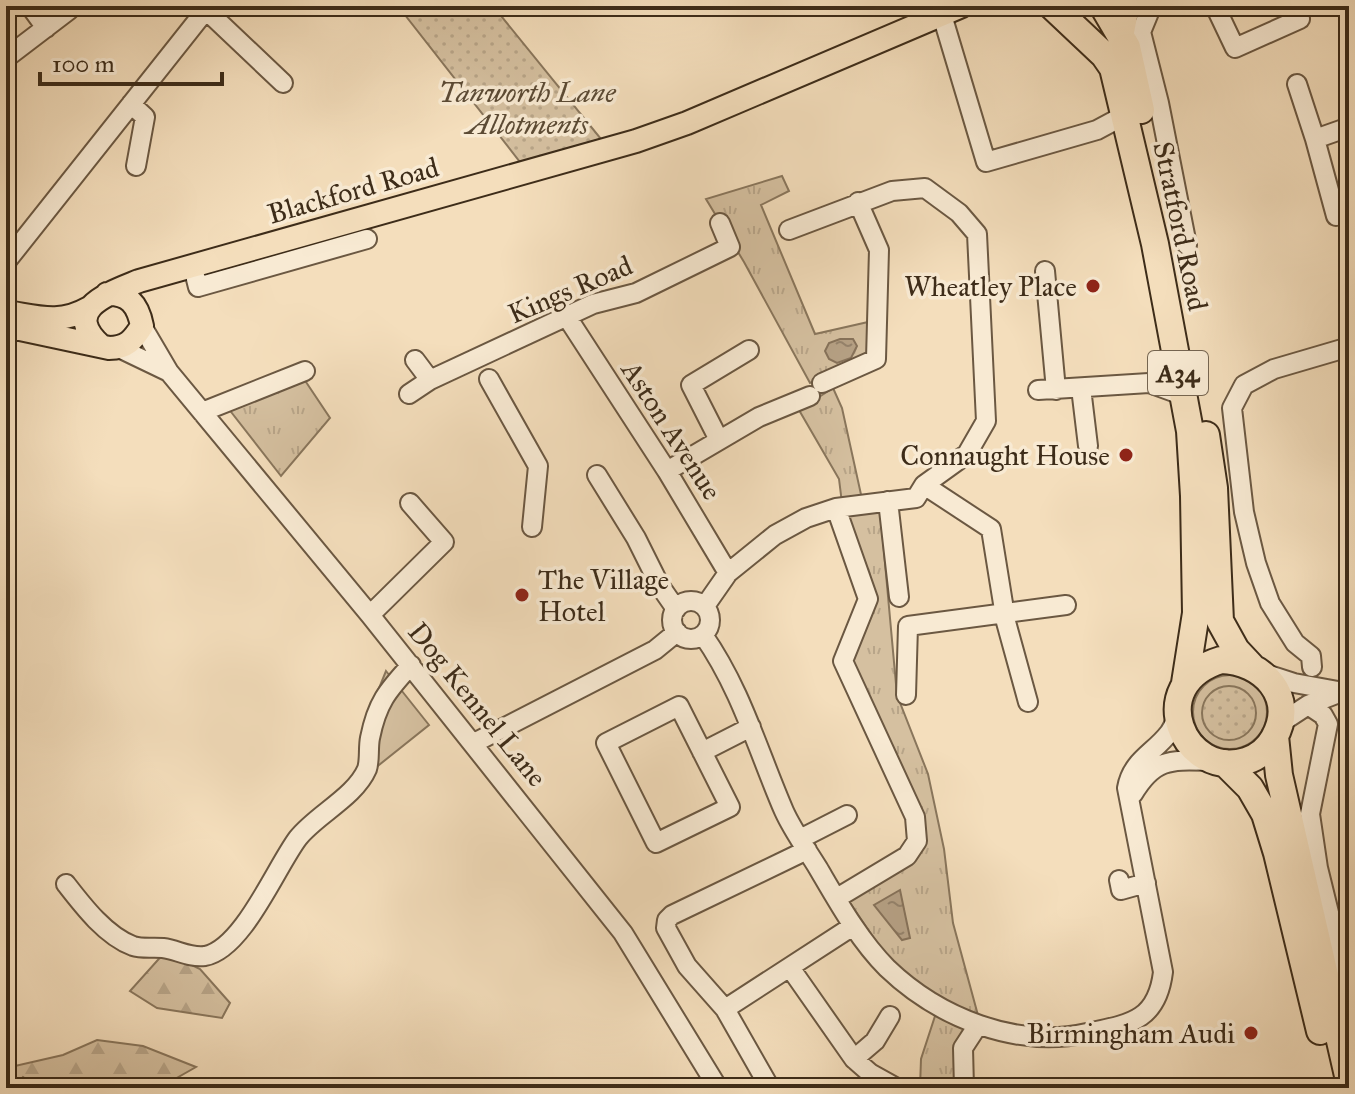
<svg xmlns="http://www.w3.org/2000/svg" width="1355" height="1094" viewBox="0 0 1355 1094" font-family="'IM FELL Great Primer',serif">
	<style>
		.grass { fill: #d5c0a0; stroke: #89765c; stroke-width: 2 }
		.forest { fill: url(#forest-firs); stroke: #89765c; stroke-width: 2 }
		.park { fill: url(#park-tufts); stroke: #89765c; stroke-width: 2 }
		.garden { fill: url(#garden-dots); stroke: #89765c; stroke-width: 2 }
		.water { fill: url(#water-ripples); stroke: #86725a; stroke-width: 2 }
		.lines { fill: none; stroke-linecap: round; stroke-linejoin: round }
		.minor-casing { stroke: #6b5842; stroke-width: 22 }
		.major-casing { stroke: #3d2c19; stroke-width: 26 }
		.highway-casing { stroke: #3d2c19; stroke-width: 30 }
		.minor { stroke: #f8ead3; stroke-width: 18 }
		.major { stroke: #f4debc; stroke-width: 22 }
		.highway { stroke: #f4debc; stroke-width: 26 }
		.poi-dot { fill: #8f2418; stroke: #f8ead3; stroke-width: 3 }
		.labels { text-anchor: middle; stroke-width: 7; stroke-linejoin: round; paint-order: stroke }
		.shield { fill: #f8ead3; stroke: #756551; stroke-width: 2 }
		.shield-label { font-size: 26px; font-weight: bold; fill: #3d2c19 }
		.park-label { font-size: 28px; font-style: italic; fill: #5b4a34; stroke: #f8ead3 }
		.street-label { font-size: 28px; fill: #3d2c19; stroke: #f8ead3 }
		.poi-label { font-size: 28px; fill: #3d2c19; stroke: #f8ead3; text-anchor: end }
	</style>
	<defs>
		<pattern id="forest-firs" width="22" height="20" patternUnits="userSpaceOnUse" patternTransform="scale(2)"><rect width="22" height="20" fill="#d5c0a0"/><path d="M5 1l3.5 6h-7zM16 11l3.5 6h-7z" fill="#b8a589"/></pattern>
		<pattern id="park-tufts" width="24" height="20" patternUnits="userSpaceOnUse" patternTransform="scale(2)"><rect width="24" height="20" fill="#d5c0a0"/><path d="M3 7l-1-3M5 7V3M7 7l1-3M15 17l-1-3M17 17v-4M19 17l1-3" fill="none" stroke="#b8a589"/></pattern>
		<pattern id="garden-dots" width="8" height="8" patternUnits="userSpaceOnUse" patternTransform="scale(2)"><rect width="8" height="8" fill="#d5c0a0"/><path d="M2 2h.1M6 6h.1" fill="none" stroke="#b8a589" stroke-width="1.8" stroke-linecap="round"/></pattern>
		<pattern id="water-ripples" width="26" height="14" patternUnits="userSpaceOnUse" patternTransform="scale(2)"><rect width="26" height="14" fill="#b6a185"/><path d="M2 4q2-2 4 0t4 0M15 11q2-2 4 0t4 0" fill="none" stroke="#95836c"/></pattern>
	</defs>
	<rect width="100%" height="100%" fill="#f4debc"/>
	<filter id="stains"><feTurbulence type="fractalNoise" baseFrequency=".0025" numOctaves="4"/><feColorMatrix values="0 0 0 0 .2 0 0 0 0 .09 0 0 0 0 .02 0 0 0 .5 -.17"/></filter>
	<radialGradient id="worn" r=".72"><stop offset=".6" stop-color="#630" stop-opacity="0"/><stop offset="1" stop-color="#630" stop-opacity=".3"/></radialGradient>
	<path class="grass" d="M386 671 429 725 374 769H358L364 725Z
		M1193 712a37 37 0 1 1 74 0a37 37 0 1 1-74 0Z"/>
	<path class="forest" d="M165 952 200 969 230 1003 222 1018 157 1008 130 991Z
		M97 1040 143 1046 196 1067 159 1088H40L23 1077 13 1088H6V1068L63 1055Z"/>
	<path class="park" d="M782 176 789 191 761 205 815 334 868 322 871 355 810 383 744 262 706 199Z
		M304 379 330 418 281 476 228 408Z
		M833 388 842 408 862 499 842 503 839 479 799 410Z
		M880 508 897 695 928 774 944 849 953 923 979 1019 948 1006 888 959 848 900 895 874 910 860 921 821 849 660 872 599 842 514Z
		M936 1013 970 1027 959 1088H920L921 1059Z"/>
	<path class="garden" d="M398 6H493L601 139 520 162Z
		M1202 713a27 27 0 1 1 54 0a27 27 0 1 1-54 0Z"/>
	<path class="water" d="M840 339H853L857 346 851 358 837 363 829 359 825 351 829 343Z
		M900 890 910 938 902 940 874 905Z"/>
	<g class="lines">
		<g class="minor-casing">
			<path id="minor" d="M30 6 46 28
				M1155 6 1150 10 1141 32 1159 103 1187 245
				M1215 6 1235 48 1300 19
				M206 10 283 83
				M942 15 986 162 1097 130 1125 115
				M6 58 69 10
				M1297 84 1315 139 1349 127
				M131 104 145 117 136 166
				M1315 139 1336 216
				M6 262 209 6
				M1045 271 1056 390
				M196 279 198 287 367 239
				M567 317 667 471 728 573
				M142 326 169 372 370 615 623 933 718 1088
				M119 348 169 372
				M415 360 430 380
				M489 379 538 466 532 527
				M822 383 876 359 879 250 858 202
				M1081 388 1088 446
				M1038 390 1149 383 1182 395
				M409 394 430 380 593 304 636 293 730 247 720 223
				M202 412 305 371
				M719 440 691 385 749 350
				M667 471 759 417 810 396
				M597 475 636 538 660 586 676 609
				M924 485 991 529 1006 622 1028 702
				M888 501 899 597
				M836 508 868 599 843 661 915 817 917 841 907 856 837 898
				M672 620a19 19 0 1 1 38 0a19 19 0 1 1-38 0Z
				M705 606 728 573 775 535 806 518 836 508 916 498 924 485 967 454 986 421 977 234 959 213 925 188 892 191 789 230
				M370 615 444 542 410 503
				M703 635C741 689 758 751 784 811 793 831 807 850 818 868 838 902 859 940 887 968 938 1017 1016 1049 1087 1033 1130 1024 1157 1021 1163 972L1127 788C1132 760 1154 753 1169 733 1173 728 1175 721 1178 716
				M1312 667 1311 656 1295 643 1270 603 1256 563 1244 512 1232 408 1244 385 1274 369 1349 347
				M1263 673 1294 683 1338 691
				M906 695 908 626 1066 605
				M1308 705 1323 715 1328 724 1310 814 1318 868 1349 994
				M679 706 730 807 656 843 606 743Z
				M1279 724 1308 705 1349 689
				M474 743 655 650 677 632
				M702 752 751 727
				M1133 794C1155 757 1172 760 1212 761
				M800 839 847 815
				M1119 880 1121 890 1146 883
				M66 884C83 906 106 936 133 946 142 949 153 947 163 948 178 950 189 958 205 956 243 949 276 867 298 838 316 815 355 797 367 769 370 760 368 748 370 738 377 703 387 691 411 665
				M791 969 854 1059 870 1073 897 1088
				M725 1009 853 926
				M854 1059 875 1041 890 1016
				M770 1088 725 1009 687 966 666 928 667 920 672 915 807 850
				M964 1088 963 1048 978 1025"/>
		</g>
		<g class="major-casing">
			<path id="major" d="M1122 37 1128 6
				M6 312C39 317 59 325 89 308
				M6 329H20L109 348C127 348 133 340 142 326 138 305 129 293 107 294
				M101 346C60 309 110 293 139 281L636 141 687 123 962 6"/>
		</g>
		<g class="highway-casing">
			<path id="highway" d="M1052 6 1104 55 1113 68 1155 244 1190 431 1194 496 1196 613 1185 683
				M1103 6 1127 47 1141 110
				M1206 435 1214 488 1220 621 1236 650 1251 666
				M1221 660C1263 661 1297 697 1274 738 1268 749 1258 757 1246 761 1184 780 1142 684 1221 660Z
				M1275 736 1279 775 1349 1080
				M1225 763 1250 788 1265 814 1277 853 1320 1031"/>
		</g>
		<use href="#minor" class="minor"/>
		<use href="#major" class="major"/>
		<use href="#highway" class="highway"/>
	</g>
	<g class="poi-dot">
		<circle cx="1093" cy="286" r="8"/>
		<circle cx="1126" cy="455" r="8"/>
		<circle cx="522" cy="595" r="8"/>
		<circle cx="1251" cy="1033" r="8"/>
	</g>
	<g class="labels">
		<rect class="shield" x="1148" y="351" width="60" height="44" rx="6"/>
		<g class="shield-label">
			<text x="1178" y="382">A34</text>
		</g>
		<g class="park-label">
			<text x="527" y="102">Tanworth Lane<tspan x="527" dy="32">Allotments</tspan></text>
		</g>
		<g class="street-label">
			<text transform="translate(353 190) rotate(-16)" y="10">Blackford Road</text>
			<text transform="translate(1181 226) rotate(78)" y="10">Stratford Road</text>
			<text transform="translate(570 289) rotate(-23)" y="10">Kings Road</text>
			<text transform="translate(672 430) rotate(57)" y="10">Aston Avenue</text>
			<text transform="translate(478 704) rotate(51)" y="10">Dog Kennel Lane</text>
		</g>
		<g class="poi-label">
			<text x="1077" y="296">Wheatley Place</text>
			<text x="1110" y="465">Connaught House</text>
			<text x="538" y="589" text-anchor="start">The Village<tspan x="538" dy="32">Hotel</tspan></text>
			<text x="1235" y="1043">Birmingham Audi</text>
		</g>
	</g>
	<rect width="1355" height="1094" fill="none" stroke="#f4debc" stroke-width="32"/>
	<rect x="8" y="8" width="1339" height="1078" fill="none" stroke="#3d2c19" stroke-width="4"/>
	<rect x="16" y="16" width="1323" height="1062" fill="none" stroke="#3d2c19" stroke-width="2"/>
	<path d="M40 72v12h182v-12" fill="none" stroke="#3d2c19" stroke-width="4"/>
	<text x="52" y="72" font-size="24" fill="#3d2c19" stroke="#f8ead3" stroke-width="6" paint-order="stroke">100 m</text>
	<rect width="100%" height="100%" filter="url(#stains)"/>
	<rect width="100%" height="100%" fill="url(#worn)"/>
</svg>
